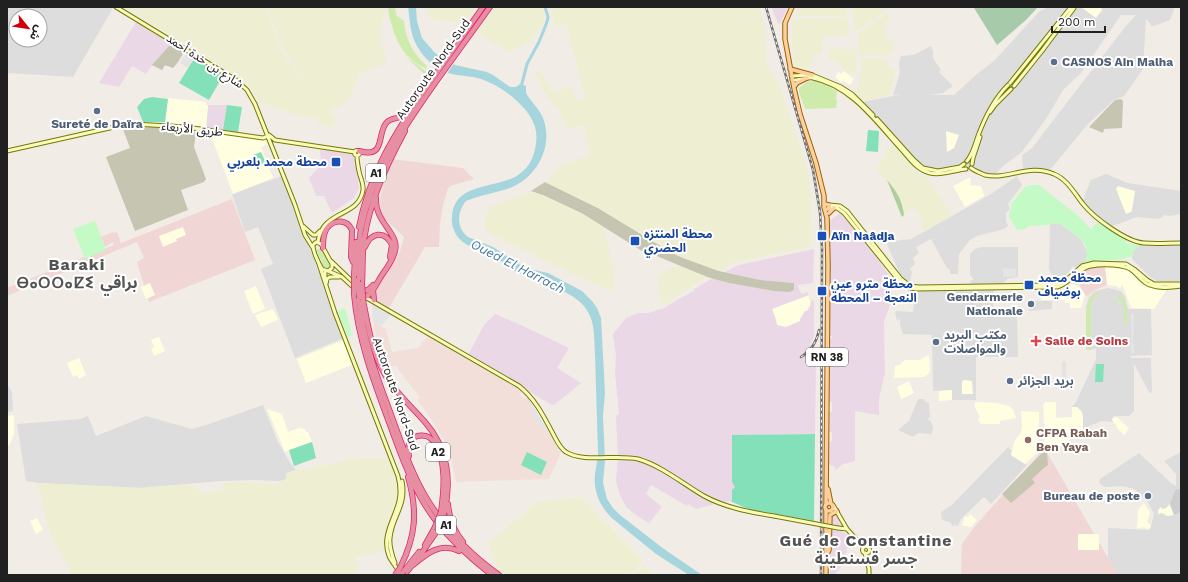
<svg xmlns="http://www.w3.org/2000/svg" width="1188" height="582" viewBox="0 0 1188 582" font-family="'Work Sans','Noto Sans Arabic','Noto Sans Tifinagh',sans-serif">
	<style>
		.residential { fill: #dedddd; fill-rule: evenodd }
		.commercial { fill: #f1d6d6 }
		.industrial { fill: #ead8e7 }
		.education { fill: #fffee1 }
		.religious { fill: #cecece }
		.military { fill: #f2dfda }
		.construction { fill: #c5c5b2 }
		.farmland { fill: #eeefd2 }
		.grass { fill: #ceebac }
		.forest { fill: #add09b }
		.cemetery { fill: #a7caab }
		.park { fill: #c4fac6 }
		.pitch { fill: #84e0b8 }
		.parking { fill: #e4e4e4 }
		.water { fill: #a7d5de }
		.pier { fill: #fff }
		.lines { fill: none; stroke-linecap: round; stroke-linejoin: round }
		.river { stroke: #a7d5de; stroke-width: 3 }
		.secondary-casing { stroke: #737a04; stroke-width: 5 }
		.primary-casing { stroke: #9c6100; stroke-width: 5.5 }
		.motorway-casing { stroke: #dd256d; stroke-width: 6 }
		.secondary { stroke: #fafabb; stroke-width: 3 }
		.primary { stroke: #fdd09f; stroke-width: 3.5 }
		.motorway { stroke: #e88ea3; stroke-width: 4.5 }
		.rail-casing { stroke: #6e6e6e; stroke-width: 2.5 }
		.rail { stroke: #fff; stroke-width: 1; stroke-dasharray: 3; stroke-linecap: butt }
		.secondary-bridge-casing { stroke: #737a04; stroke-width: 5; stroke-linecap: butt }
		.motorway-bridge-casing { stroke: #dd256d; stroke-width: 6; stroke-linecap: butt }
		.secondary-bridge { stroke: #fafabb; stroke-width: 3 }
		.motorway-bridge { stroke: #e88ea3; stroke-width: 4.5 }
		.service-dot { fill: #5c6f8a; stroke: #fff; stroke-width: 1.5 }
		.transit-dot { fill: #1a4fb4; stroke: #fff; stroke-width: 1.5 }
		.health-dot { fill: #e0444e; stroke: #fff; stroke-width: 1.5 }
		.education-dot { fill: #8d6e63; stroke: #fff; stroke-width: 1.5 }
		.labels { text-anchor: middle; stroke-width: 4; stroke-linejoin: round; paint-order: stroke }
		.shield { fill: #fff; stroke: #636363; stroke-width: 1 }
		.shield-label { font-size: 11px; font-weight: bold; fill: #202020 }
		.street-label { font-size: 12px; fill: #202020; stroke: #fff }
		.service-label { font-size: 12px; font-weight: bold; fill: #4e5e75; stroke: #fff; text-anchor: start }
		.transit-label { font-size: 12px; font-weight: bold; fill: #164399; stroke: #fff; text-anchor: start }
		.health-label { font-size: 12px; font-weight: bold; fill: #be3a42; stroke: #fff; text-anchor: start }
		.education-label { font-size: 12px; font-weight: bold; fill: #785e54; stroke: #fff; text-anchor: start }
		.water-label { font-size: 13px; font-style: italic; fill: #4478a2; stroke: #fff }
		.district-label { font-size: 16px; font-weight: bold; letter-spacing: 1px; fill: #535353; stroke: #fff }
	</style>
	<rect width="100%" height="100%" fill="#f1ede6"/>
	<path class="residential" d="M7 7H112L113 8 73 77 7 73ZM16 16H40V40H16Z
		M1049 7H1175L1170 20 1154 26H1152L1146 19 1143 69 1124 96 1114 100 1087 125 1050 170 1039 168 1023 169 1022 155 1032 148 1125 27 1136 15H1121L1081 73 1063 90 1048 116 1022 152 1003 166 994 176 978 173 967 169 935 173 927 171 914 162 862 102 903 94 917 95 903 94 893 95 900 72 899 63 901 56 914 55 931 46 933 51V58L941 70 939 72 953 86 943 93 931 95H954L977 74 994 61 1035 16 1040 11Z
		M1106 174 1128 183 1181 191V214L1170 216 1163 215V217L1158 219 1137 217 1110 227 1083 203 1085 194 1091 180Z
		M282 176 344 338 295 358 261 269 273 264 258 227 245 232 232 194Z
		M1017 176 1022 185 1008 204 1010 209 1006 213V221L1008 226 1004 229 977 236 970 240 959 254 958 274H950V270L947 268 931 239 916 247 919 253 913 258 915 264 910 269 912 272 909 285 902 279 886 242 911 239 991 194Z
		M1050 223 1061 224 1081 239 1087 252V258H1085V262L1078 267H1072L1071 270 1059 281 1054 280 1049 269Z
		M1142 244H1181V281H1157L1150 277 1133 260 1132 257 1133 251Z
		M1018 247V277L1007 279 1003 284 970 285 971 280H974L970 275V254L975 249 982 247Z
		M1108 288 1121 291 1125 296 1128 309H1151L1152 355 1130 356 1134 364V411L1129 416H1117L1112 419 1113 422 1101 421 1083 429V417L1072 407 1076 402 1096 359V349L1086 350V306L1089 297 1095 291Z
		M994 290 993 313H1017L1018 357H976V400H952V390L933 391 932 335 903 334 900 324V319L897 321 895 312 897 311 913 312 914 298 910 292 911 291 915 292 922 291Z
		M1028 301H1052V309L1029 311Z
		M1131 358H1151L1152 392 1150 394Z
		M7 384 12 392 13 411 7 412Z
		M918 399H924L925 402 929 403 930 417 928 418V420H930L933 427 932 434 918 433 913 437 898 430 909 421Z
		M263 405 277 440 289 461 296 470 286 473V479L280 481 252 480 221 481 141 488 38 483 26 481 17 424 80 419 88 416 96 436 146 416 192 429 209 424Z
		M1008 447 1012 451 1011 455 1027 465 991 504 984 497 961 519 958 526 954 525 953 527 950 522 942 520 941 512 952 505Z
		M1181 452V575H1082L1108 562V528L1150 530 1154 514 1148 502 1134 489 1123 486 1104 487 1099 483 1100 479 1139 453 1171 483 1176 486V474L1164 461Z"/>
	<path class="commercial" d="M392 159 463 168 474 179 450 186 448 188 443 205 440 224 439 247H425L389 308 385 307 374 299 377 288 399 254 404 237 380 214V200L384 181Z
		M232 199 255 260 149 302 137 262 144 258 137 242 7 296V288L114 245 113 242 105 247 101 237 113 232 114 233 117 232 121 243Z
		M1105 266 1107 285 1095 290 1088 296 1085 295 1080 287 1081 283 1071 281 1084 269 1088 267Z
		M1042 451H1046L1118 575H961L962 544 975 526Z"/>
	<path class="industrial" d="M771 7H788L779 25Z
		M136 22 184 52 178 62 173 68 165 65 162 70 152 65 146 74 132 66 119 87 99 83Z
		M208 105H227L223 130 206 128Z
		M320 149 353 154 356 160 359 189 354 198 332 213 324 196H316L309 178 321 165Z
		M842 212 871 248 892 280V299L884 322 885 373 879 399V415L855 411V461L843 464 836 470 834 466 829 465V442L832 441V432H829V412H832V402H829L830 339H832V336H830V304L832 303V301H830V291L831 290 829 221Z
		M814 249 813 283 798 285 800 292 803 294 808 292 809 299 814 301V336L809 348 810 358H808L811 359V361H816L815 434 732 435 735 487 732 490 733 501 722 502 696 509 688 504 687 506 651 485 646 494 662 507 649 523 637 516 626 507 620 495 616 481 618 455 616 416 619 414 615 373 616 356 613 334 626 318 638 313H648L664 308 677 300 694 291V289L713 278 729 283 774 291 794 290V283L760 280 725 272 739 265Z
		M495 314 521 325 569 348 557 368 581 383 554 405H552L490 368V366L488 367 468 355 484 325Z
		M835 513 845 528 837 529 851 536 853 539 848 544 846 554H844L842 565 835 575H830V563L832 561 831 558 829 555 831 515Z"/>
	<path class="education" d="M1081 7H1101L1102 10 1096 18Z
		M844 71 854 79 850 85 843 81 841 82 835 77 839 72 841 74Z
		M168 98 206 102V105H208L206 128 165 122Z
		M946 131 959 135 954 148 947 152Z
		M212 134 263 139 268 144 261 147 273 178 233 194 211 136Z
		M969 178H971L970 185 981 186 984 196 965 207 953 186Z
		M1118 186 1135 191 1132 210 1131 212 1126 214 1116 189Z
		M183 227 186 235 176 239 177 241 163 247 159 236Z
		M1105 266 1127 270 1147 286 1154 288 1167 289 1154 309 1131 308 1123 286 1122 285 1120 288 1116 286 1107 285Z
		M150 283 155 295 146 299 141 287Z
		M1071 284 1080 287 1085 295 1081 308H1070V303H1065V300H1041V290H1067Z
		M256 286 265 309 253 314 244 291Z
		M809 295V299L811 300 810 306 807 311H805L800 319V321L786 327 777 325 776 320 772 309Z
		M273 309 278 320 261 327 255 315Z
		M159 337 165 351 154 356 151 349 154 347 151 340Z
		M344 340 354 364 306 383 297 359Z
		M929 355 930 371 928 374 924 377 894 378 895 366 902 364 901 362 906 360H919Z
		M79 358 86 375 79 379 77 375 73 377 67 363Z
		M964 380 972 381 973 394H962V382Z
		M909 381 914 393 901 399 897 387Z
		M952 390V400L939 401V391Z
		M975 402 997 403 1009 406 1013 410 1016 418 1000 421V424H981L978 419 980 417 975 407Z
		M1045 402H1056V418L1072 417V407H1077L1082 412 1083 417V429L1062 446 1054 449 1046 448 1044 445 1045 424H1044L1043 405Z
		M267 409 282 414 288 432 299 428 305 429 306 432H308L312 442 285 452Z
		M1021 411 1039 412V447L1037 453 1025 464 1011 455 1014 442 1021 432 1022 426Z
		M13 415 14 417V434L9 446 7 444V416Z
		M1115 416 1129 428 1124 435 1116 427 1117 426 1113 422 1112 419Z
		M1144 503 1150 513 1147 522 1150 524 1151 527 1147 529 1144 527 1137 529 1138 510Z
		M1169 503 1174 515 1167 516 1162 513 1158 514V510L1161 507 1162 509 1166 508 1169 505Z
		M970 514 977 520 971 527 962 525 965 516 968 517Z
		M37 518 43 530 36 534 30 521Z
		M1078 534H1099V550H1078Z"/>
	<path class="religious" d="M1176 489 1181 490V507L1180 508 1181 512 1174 515 1170 503Z"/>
	<path class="military" d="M373 322 386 329 392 352 418 348 424 340 429 337 522 391 520 395 523 398H528L561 453 549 479 456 482 452 462 444 440 429 416 417 399 420 398 396 366 387 367 378 350Z"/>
	<path class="construction" d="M172 44 184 52 178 62 173 68 165 65 162 70 152 65 170 45Z
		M1121 99 1123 101 1122 128 1104 129 1103 133 1089 127 1115 100Z
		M151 127 176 129 177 132 182 130 196 132 194 147 206 179 204 182 181 190 188 210 135 231 106 157 130 148 123 129Z
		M545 182 598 208 654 242 683 258 719 271 760 280 794 283V290L789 292 774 291 729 283 707 277 652 254 650 256 583 214 545 196 531 191Z
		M1043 452 1047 453 1048 465 1045 467 1032 479 1035 483 1011 503 1002 494Z"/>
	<path class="farmland" d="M124 7H265L282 51 286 58 304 81 281 45 267 7H386L381 26 380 41 386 58V63L359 74 349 100 330 112 337 121 330 128 318 123 316 118 297 115 271 107 259 100 248 85 226 69 219 65H218Z
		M426 7H478L464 24 433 19 429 16Z
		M493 7H543L544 21 539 32 531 40 511 52 507 51 476 32Z
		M551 7H758L760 8 764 26 767 64 776 78 783 95 806 165 810 183 812 247 735 262 719 271 676 255 598 208 545 182 555 172 559 164 568 163 590 155 584 125 566 130 562 115 547 96 536 76V68L543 75 554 93 570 86 576 101 586 99 566 24 555 26Z
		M798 7H846L847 16H794Z
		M852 7H890L855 32Z
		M889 12V23H886L884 35H887V41H892L894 48 889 55H859L858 34Z
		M847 17 850 35 822 37V54L813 55V60L810 61 811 69H795L791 37 793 19Z
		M829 49H855L857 72 848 73 835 61 829 60Z
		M860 58 887 59V68H894L895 74 890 95 863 101 856 94 861 70Z
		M893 144 917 171 926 177 931 183 952 215 924 232 921 225 924 223 912 206 904 215 903 205 897 192 876 169 884 158 886 148 891 147Z
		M533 192 545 196 583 214 604 228 613 268 614 291 588 281 498 238 487 230 485 224 487 212 491 207 521 195Z
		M677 265 707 277 661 307 658 276Z
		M379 457 389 459 394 468 399 487 397 499 384 535V551L356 557 358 572 352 575H71L70 570 52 539 40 495 38 483 141 488 158 486 193 485 204 495 224 488 223 483 252 482 275 485 286 479V473L358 458Z
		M580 496 643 560 630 575H505L497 570 488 543 495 537 536 503Z
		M645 565 653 575H633Z"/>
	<path class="grass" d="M388 7H395L396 15 404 21C405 39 414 55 427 66L426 69C407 60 397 45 392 26 390 19 388 14 388 7Z
		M405 56 427 72 428 71 433 74 428 81 422 72Z
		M814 81 822 83 837 91 836 100 837 101 836 108 805 109 799 92V88L807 82Z
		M321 248 330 266 328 269 323 267 322 263 324 262 322 263 321 260 323 258 320 259 316 250Z
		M1104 289 1096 295 1091 304V350H1087C1087 334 1082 306 1093 294H1096Z
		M1120 294C1128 301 1127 313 1127 324H1124V307L1122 305V300L1117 299 1116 306 1113 304Z"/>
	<path class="forest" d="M887 180C897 192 902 199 904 215L902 217Z"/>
	<path class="cemetery" d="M976 7H1038L1026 20 997 45 974 8Z"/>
	<path class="park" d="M1031 185H1039L1075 213 1091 229 1099 221 1127 240 1126 243 1128 244 1129 243 1139 246 1133 251 1132 257H1125V259L1085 262V258H1087L1086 247 1081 239 1061 224 1050 223 1049 225 1029 226 1025 229 1017 230 1009 216 1010 211 1012 209 1011 204 1025 187Z
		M95 221 106 250 85 259 73 229Z
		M344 308 346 311 352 336 348 337 338 311Z"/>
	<path class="pitch" d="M195 57 224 74 209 100 179 83Z
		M152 97 168 99 165 122H143L137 107 144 99Z
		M227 105 242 107 238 132 223 130Z
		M868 130 879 131 878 152 866 151Z
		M261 152 266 163 257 166 253 155Z
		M1096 364H1104L1103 382H1095Z
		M815 434 814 521 748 509 730 501H732V490L735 487 732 482V435Z
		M312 442 316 458 294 466 289 450Z
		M527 452 547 462 541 475 521 465Z"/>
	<path class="parking" d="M186 53 194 58 188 68 180 63Z
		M1003 268 1016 269V277H1003Z
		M372 303 391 314 381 326 373 322Z
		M1132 313H1134L1133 343 1134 345V353H1132L1131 351V315Z
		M1062 361H1066V388H1062Z
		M533 406 546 428 542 430 529 409Z"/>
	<path class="water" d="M408 7H416L417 21 422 38 435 53 455 65 487 72 493 75 510 87H516L520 84 526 86V93C531 102 539 108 543 118 554 146 537 177 510 188 495 193 480 195 466 201 457 212 456 228 468 237L493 247 525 268 548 273 582 291 592 301 597 308 601 318 605 393 603 416 605 460 603 483 607 499 613 508 620 515 664 549 702 575H689L656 554 613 519C600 507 593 491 595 474 596 466 598 460 598 452 597 420 596 387 595 355 594 342 595 327 590 316 584 302 574 297 561 290 555 286 549 282 542 280 534 277 526 277 518 273 507 266 497 257 485 252 475 247 464 246 457 236 453 230 451 223 452 216 455 179 503 191 523 171 528 167 531 161 533 156 536 148 537 140 536 131 532 108 502 86 481 79 472 76 462 76 452 74 438 71 424 59 417 46 410 34 410 20 408 7Z"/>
	<path class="pier" d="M467 26 476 31 439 85 430 79Z"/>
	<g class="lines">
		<path class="river" d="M521 87 527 64 539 42 547 22 548 17 545 7"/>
		<g class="secondary-casing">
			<path id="secondary" d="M116 7 236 80 247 90 255 104 295 205 305 235 313 248
				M791 76 812 75 841 87 852 94 873 115
				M792 80C800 81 806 77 813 78 852 86 877 123 902 150 910 159 917 170 930 173 942 176 954 170 966 169
				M1010 83 1071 7
				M1014 86 1042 51 1074 8
				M990 112 995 105 1011 89
				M877 119 913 159 923 168 938 171 960 167 964 164
				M269 135 275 140 355 152
				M354.5 153a2.5 2.5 0 1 1 5 0a2.5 2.5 0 1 1-5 0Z
				M7 151 114 127 134 124 186 127 263 138 268 136
				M967 161C973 154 975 145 978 136 985 117 994 99 1008 85
				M972 164 973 158 980 137
				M971 168C975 171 980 173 985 175 1009 180 1029 163 1054 174 1067 179 1075 194 1083 204 1094 218 1127 242 1144 243 1156 244 1169 243 1181 243
				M829 205 840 206 847 211 901 279 910 286 919 287 1054 285 1064 282 1082 266 1094 263 1126 264 1134 269 1147 280 1154 284H1181
				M830 208H837L844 213 900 282 906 287 916 289 1057 287C1070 284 1077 268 1091 266 1102 264 1125 264 1133 271 1139 276 1143 283 1150 285 1160 289 1171 287 1181 286
				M303 226 313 235H316L320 231
				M316 242 321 244 332 264V268L328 271 322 269C318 262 313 253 313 245Z
				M318 242C322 209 359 218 363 190 364 183 360 178 359 171 358 166 357 161 357 156
				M318 261 335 313 398 476C400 484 401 492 399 501 395 519 381 536 389 556 391 561 396 566 399 572
				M331 261 354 283
				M328 271 342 277 354 288
				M325 279V271
				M326 284 327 279 330 277H339
				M365 297 519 386C534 398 542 413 551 430 555 437 559 448 566 452 583 463 618 454 638 459 662 466 683 484 704 496 726 508 750 512 774 516
				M833 505 847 529
				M838 528 847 529 863 547
				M862.5 550a3.5 3.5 0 1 1 7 0a3.5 3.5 0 1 1-7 0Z
				M865 553 869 569V575
				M395 563C392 555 389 547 390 538 392 516 407 506 402 481"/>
		</g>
		<g class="primary-casing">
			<path id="primary" d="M792 7 785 23V39L794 88 800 114 816 163 824 196V205
				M790 69 812 75
				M794 87 797 83 807 78
				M825 209H829V205L825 204 824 207 827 218 828 264 826 505
				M829 213 834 208
				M828 489 831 504
				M825 507a4 4 0 1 1 8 0a4 4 0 1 1-8 0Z
				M827 554 829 550 830 515 837 511
				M826 575V509"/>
		</g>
		<g class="motorway-casing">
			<path id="motorway" d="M359 151C387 159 376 133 387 122 391 118 397 119 402 116 409 111 413 100 419 94
				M359 227C369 175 394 135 423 92 443 64 463 35 483 7
				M365 247C371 232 385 230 392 245L390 257
				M323 248C323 242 323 237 325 232 330 220 346 217 352 230L351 257 353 262
				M354 276 356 242
				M358 280C358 263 358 246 361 229 372 174 402 130 433 86 452 60 471 33 490 7
				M362 284C363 269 362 255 364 240 370 201 386 166 405 131
				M373 290 374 300
				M362 291 368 290 373 285
				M354 294C358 340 374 382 390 425 402 458 414 492 436 521 452 542 471 559 492 575
				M365 297C373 294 377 282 382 275 387 268 393 260 395 251 400 233 374 222 376 198
				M359 298C363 337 375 372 389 409 397 430 404 453 414 474 432 515 463 549 499 575
				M363 300C368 326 372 352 385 375 396 393 411 406 425 422 448 448 452 481 444 513
				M409 456C408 452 408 448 409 444 413 433 428 433 434 442 447 461 444 490 441 512
				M448 504C449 518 454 531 463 542
				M425 545 435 527
				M419 557 437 531
				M413 565C427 553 441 542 459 551
				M400 568C416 536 418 511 408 477
				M404 571 419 552
				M404 575 414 563"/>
		</g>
		<use href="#secondary" class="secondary"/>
		<use href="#primary" class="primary"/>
		<use href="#motorway" class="motorway"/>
		<g class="rail-casing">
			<path id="rail" d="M766 7 813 170 820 212 822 249 821 575
				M801 357C811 351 817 341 819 330"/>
		</g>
		<use href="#rail" class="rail"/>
		<g class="secondary-bridge-casing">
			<path id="secondary-bridge" d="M774 516 838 528"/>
		</g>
		<g class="motorway-bridge-casing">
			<path id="motorway-bridge" d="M354 276V294
				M358 280 359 298
				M362 284 363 300
				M435 527 441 512
				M437 531 444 513
				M395 575 400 568
				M400 575 404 571"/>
		</g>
		<use href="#secondary-bridge" class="secondary-bridge"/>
		<use href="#motorway-bridge" class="motorway-bridge"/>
	</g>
	<g class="service-dot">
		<circle cx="1054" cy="62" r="4"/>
		<circle cx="97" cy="111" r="4"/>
		<circle cx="1031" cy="304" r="4"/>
		<circle cx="936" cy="342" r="4"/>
		<circle cx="1010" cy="381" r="4"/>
		<circle cx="1148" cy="496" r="4"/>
	</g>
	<g class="transit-dot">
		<rect x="331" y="157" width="10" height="10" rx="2"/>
		<rect x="817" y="231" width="10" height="10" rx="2"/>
		<rect x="630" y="236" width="10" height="10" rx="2"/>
		<rect x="1024" y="280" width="10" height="10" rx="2"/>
		<rect x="817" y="286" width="10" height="10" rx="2"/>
	</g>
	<path class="health-dot" d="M1034 335h4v4h4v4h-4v4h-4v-4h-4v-4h4z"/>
	<circle class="education-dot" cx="1028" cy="440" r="4"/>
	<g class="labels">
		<g class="shield">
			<rect x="366" y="164" width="20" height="18" rx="3"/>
			<rect x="806" y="348" width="42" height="18" rx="3"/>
			<rect x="426" y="443" width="24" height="18" rx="3"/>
			<rect x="436" y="516" width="20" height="18" rx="3"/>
		</g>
		<g class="shield-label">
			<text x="376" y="177">A1</text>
			<text x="827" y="361">RN 38</text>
			<text x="438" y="456">A2</text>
			<text x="446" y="529">A1</text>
		</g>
		<g class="street-label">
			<text transform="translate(205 61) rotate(33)" y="4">شارع بن خدة أحمد</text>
			<text transform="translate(433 69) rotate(-55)" y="4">Autoroute Nord-Sud</text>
			<text transform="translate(192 129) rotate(6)" y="4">طريق الأربعاء</text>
			<text transform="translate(396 394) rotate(71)" y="4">Autoroute Nord-Sud</text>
		</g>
		<g class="service-label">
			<text x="1062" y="66">CASNOS Ain Malha</text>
			<text x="97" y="128" text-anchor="middle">Sureté de Daïra</text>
			<text x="1023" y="301" text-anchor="end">Gendarmerie<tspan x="1023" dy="14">Nationale</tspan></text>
			<text x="944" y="339">مكتب البريد<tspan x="944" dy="14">والمواصلات</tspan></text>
			<text x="1018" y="385">بريد الجزائر</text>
			<text x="1140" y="500" text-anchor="end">Bureau de poste</text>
		</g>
		<g class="transit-label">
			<text x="327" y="166" text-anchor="end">محطة محمد بلعربي</text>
			<text x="644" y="238">محطة المنتزه<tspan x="644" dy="14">الحضري</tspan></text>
			<text x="831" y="240">Aïn Naâdja</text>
			<text x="1038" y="282">محطّة محمد<tspan x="1038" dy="14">بوضياف</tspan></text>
			<text x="831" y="288">محطّة مترو عين<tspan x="831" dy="14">النعجة – المحطة</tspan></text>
		</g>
		<g class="health-label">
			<text x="1045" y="345">Salle de Soins</text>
		</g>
		<g class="education-label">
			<text x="1036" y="437">CFPA Rabah<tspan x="1036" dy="14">Ben Yaya</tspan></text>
		</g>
		<g class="water-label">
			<text transform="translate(518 266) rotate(27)" y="5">Oued El Harrach</text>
		</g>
		<g class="district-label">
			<text x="77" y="270">Baraki<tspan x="77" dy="18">ⴱⴰⵔⵔⴰⵇⵉ براقي</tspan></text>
			<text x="866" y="546">Gué de Constantine<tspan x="866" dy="18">جسر قسنطينة</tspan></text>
		</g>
	</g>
	<rect width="1188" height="582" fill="none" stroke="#202020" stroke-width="16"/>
	<g transform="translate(28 28) rotate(120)"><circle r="19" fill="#ffffff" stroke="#a6a6a6"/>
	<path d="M0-3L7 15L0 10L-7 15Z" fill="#d0000a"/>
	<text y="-6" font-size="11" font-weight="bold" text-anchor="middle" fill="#202020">ش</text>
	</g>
	<path d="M1052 26v6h53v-6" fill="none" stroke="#202020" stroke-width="2"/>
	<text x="1058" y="26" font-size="12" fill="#202020" stroke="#ffffff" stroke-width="3" paint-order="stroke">200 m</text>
</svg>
